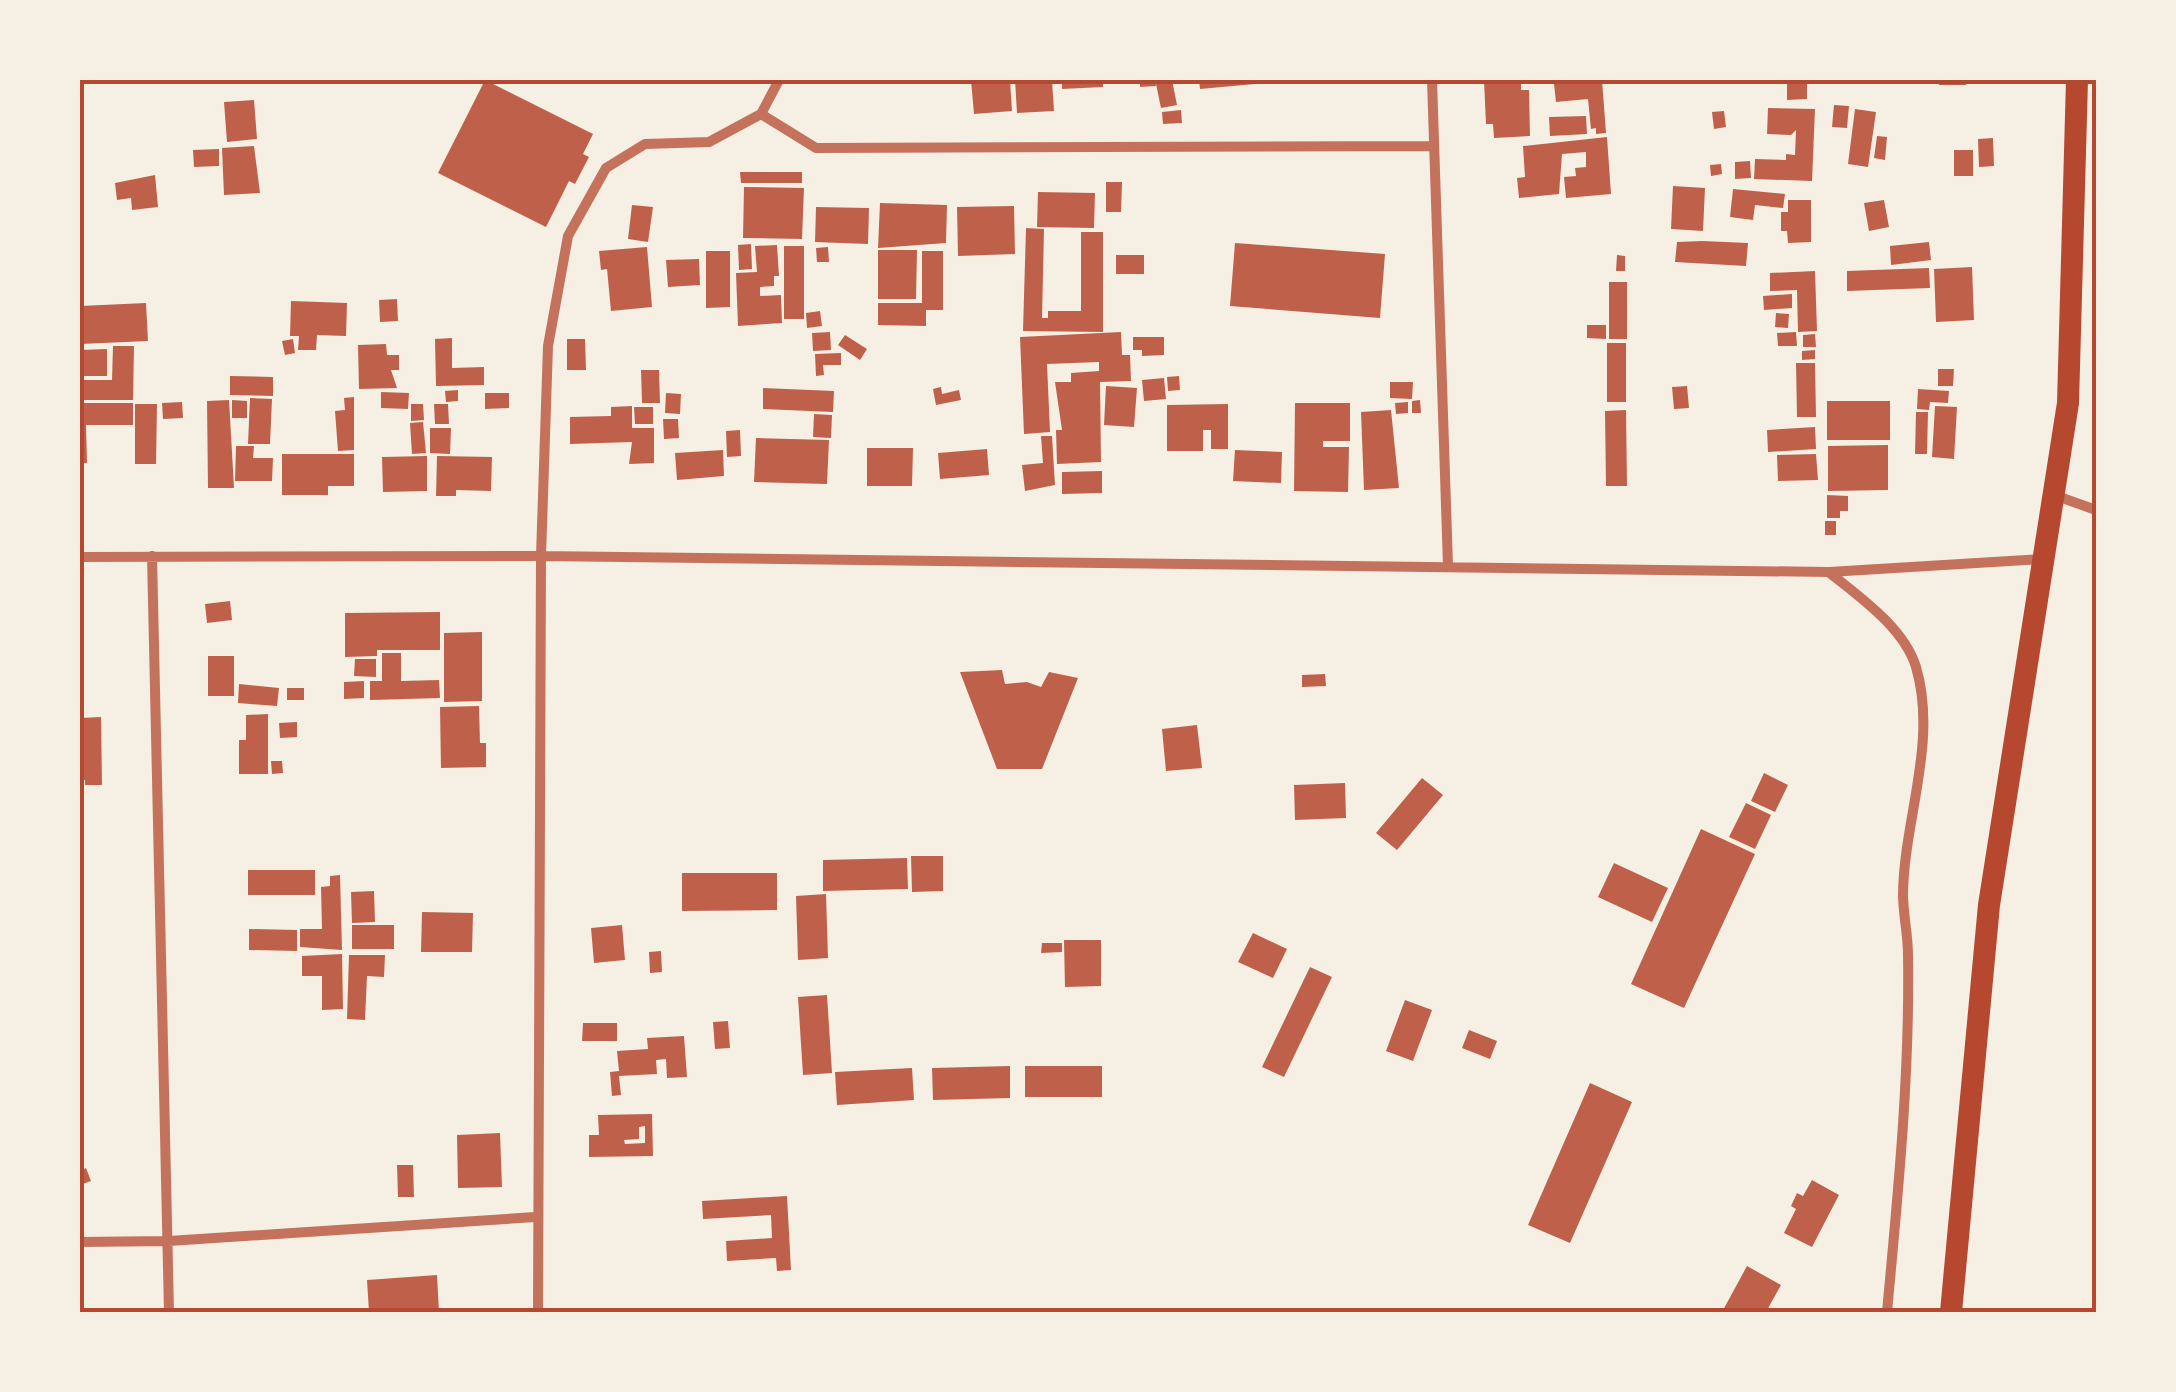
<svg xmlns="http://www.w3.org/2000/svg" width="2176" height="1392" viewBox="0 0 2176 1392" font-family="Montserrat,sans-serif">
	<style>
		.building { fill: #bf614a; fill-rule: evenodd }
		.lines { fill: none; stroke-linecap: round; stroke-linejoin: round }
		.minor { stroke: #c5725c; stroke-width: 10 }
		.trunk { stroke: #b5482f; stroke-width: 22 }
		.neatline { fill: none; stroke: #b5482f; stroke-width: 4 }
	</style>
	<rect width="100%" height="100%" fill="#f6efe4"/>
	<path class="building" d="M485 80 593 134 583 154 589 157 575 184 569 181 546 227 438 173Z
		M971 80H1010L1012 111 974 114Z
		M1015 80H1052L1054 111 1017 113Z
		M1062 80H1103V87L1062 89Z
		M1140 80H1155L1156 86 1140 87Z
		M1172 80 1177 105 1161 108 1156 84Z
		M1199 80H1266V83L1200 89Z
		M1484 80H1521V90H1529L1530 136 1494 138 1493 124H1486Z
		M1602 80 1606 133 1596 134V128L1591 129 1588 99 1556 102 1554 84Z
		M1787 80H1807V99L1787 100Z
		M1939 80H1966V85H1939Z
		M254 100 257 139 227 142 224 102Z
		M1834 105 1849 106 1847 128 1832 127Z
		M1768 108 1815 109 1812 181 1754 179 1755 159 1786 160V154L1795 155 1796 130 1791 135 1767 134Z
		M1855 109 1876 112 1868 167 1848 164Z
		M1181 110 1182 123 1163 124 1162 112Z
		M1724 111 1726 127 1714 129 1712 112Z
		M1586 116 1587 134 1550 136 1549 117Z
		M1877 136 1887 137 1885 160 1874 158Z
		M1607 137 1611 194 1566 198 1564 177 1576 176 1575 168 1586 167V152L1562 154 1559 194 1519 198 1517 178 1525 177 1523 146Z
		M1993 138 1994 166 1979 167 1978 139Z
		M254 146 260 193 224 195 222 148Z
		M219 149V166L194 167 193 150Z
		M1954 150H1973V176H1954Z
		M1750 161 1751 178 1735 179V162Z
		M1721 164 1722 174 1711 176 1710 165Z
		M740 172H802V183H741Z
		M155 175 158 207 132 210 131 198 117 200 115 183Z
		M1106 182H1122L1121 212H1106Z
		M1673 186 1705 188 1703 231 1671 229Z
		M744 187 804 188 802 239 743 238Z
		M1733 189 1785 194 1783 208 1755 205 1753 220 1730 217Z
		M1038 192 1095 193 1094 228 1037 227Z
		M1788 200H1811V242L1788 243 1787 231H1781V212H1788Z
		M1884 200 1889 227 1869 231 1864 203Z
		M880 203 947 205 946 243 878 248Z
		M632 205 653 207 648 242 628 239Z
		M1014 206 1015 254 958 256 957 207Z
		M816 207 869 208 868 244 815 242Z
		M1026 228 1044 229 1042 318H1048V311H1081V232H1103V332L1023 331Z
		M1702 241 1748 243 1746 266 1675 262 1677 242Z
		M1929 242 1931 260 1891 265 1890 246Z
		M1235 243 1385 254 1380 318 1230 306Z
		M751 244 752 269 739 270 738 245Z
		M777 245 779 276H774V286L760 287V296L781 295 782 323 738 326 736 273 757 272 755 246Z
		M784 246H804V319H784Z
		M647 247 652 307 611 311 607 269 601 270 599 251Z
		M828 247 829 262H817L816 248Z
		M878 250H917L916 299H878Z
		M706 251H730V307L706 308Z
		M922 251H943V310H926V326L878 325V303H922Z
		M1116 255H1144V274H1116Z
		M1617 255 1625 256V271H1616Z
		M699 259 700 285 668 287 666 260Z
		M1972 267 1974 320 1936 322 1934 269Z
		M1929 268 1930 288 1847 291V271Z
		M1815 271 1817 331 1798 332 1797 290 1770 291V273Z
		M1609 282H1627V339H1609Z
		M1792 294V308L1764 310 1763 296Z
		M397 299 398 321 380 322 379 300Z
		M291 301 347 303 346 336 317 335 316 350H298L299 336H290Z
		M146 303 148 341 80 344V306Z
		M820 311 822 326 807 328 806 313Z
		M1776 313 1789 314 1788 328 1775 327Z
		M1587 325H1606V339L1587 338Z
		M830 332 831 350 813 351 812 333Z
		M1121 332 1122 355H1130L1131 381 1100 382 1101 462 1057 464 1056 430H1062L1055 382H1071V373L1099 371V362L1047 364 1050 432 1024 434 1020 337Z
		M1796 332 1797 346H1778L1777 333Z
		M1815 334 1816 347H1803V335Z
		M845 335 867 349 860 360 838 345Z
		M1133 337H1164V355L1142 356V350H1133Z
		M452 338V368L484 367V385L436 386 435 339Z
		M293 339 295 353 285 355 282 341Z
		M567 339H585L586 370H567Z
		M1607 343H1626V402H1607Z
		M386 344 387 355H399V370H391L397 388 359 389 358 345Z
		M113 346H134L133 400H80V380H112Z
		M107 349V376H80V350Z
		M1815 350V359L1802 360V351Z
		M841 353V365H823L824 375 816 376 815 354Z
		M1796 363H1815L1816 417H1797Z
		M1938 369H1954L1953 386H1938Z
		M641 370H659L660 403H642Z
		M230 376 273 377V396L230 395Z
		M1179 376 1180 390 1168 391 1167 377Z
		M1164 378 1166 399 1144 401 1142 380Z
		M1390 382H1413L1412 399 1390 398Z
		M1106 386 1137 388 1134 427 1104 425Z
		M1687 386 1689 408 1674 409 1672 387Z
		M941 387 942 394 959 390 961 400 936 405 933 389Z
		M763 388 834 391 833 412 763 409Z
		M1918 389 1949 391 1948 403 1930 402 1929 410 1917 409Z
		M458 390V401L446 402 445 391Z
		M381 392 409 393 408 409 381 408Z
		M485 393H509V408L485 409Z
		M666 393 681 394 680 414 665 413Z
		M354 397V450L338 451 335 411 345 410 344 398Z
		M250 398 272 399 270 444H248Z
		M229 400 234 488H208L207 401Z
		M232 400 247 401V418H232Z
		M1420 400 1421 413H1412V401Z
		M1827 401H1890V440H1827Z
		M182 402 183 418 163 419 162 403Z
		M1408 402V413L1396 414 1395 403Z
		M80 403H133V425H86L87 463H80Z
		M1295 403H1350V441H1323V447H1349L1348 492 1294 491Z
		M135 404H157L156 464H135Z
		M411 404H423L424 420 411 421Z
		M434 404H448L449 424H435Z
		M1228 404V449H1211V430H1203V451H1167V405Z
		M632 406V428H654V463L629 464 632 442 570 444V417L611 416V407Z
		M1935 406 1957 407 1954 459 1932 457Z
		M634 407H653V424H635Z
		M1391 410 1399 488 1364 490 1361 412Z
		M1626 410 1627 486H1606L1605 411Z
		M1916 412H1928L1927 454H1915Z
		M814 414 832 415 831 438 813 437Z
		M663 419H678L679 438 664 439Z
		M423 422 426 453 412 454 410 423Z
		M1815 427 1816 449 1768 452 1767 430Z
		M430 428H451L450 454 430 453Z
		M740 430 741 456 727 457 726 431Z
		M1041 436H1052L1055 485 1025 491 1022 465 1043 463Z
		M756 438 829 440 827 484 754 482Z
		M1888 445V490L1828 491V446Z
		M236 446H254L253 458H273L272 481H235Z
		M867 448H913L912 486H867Z
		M987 449 989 475 940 479 938 453Z
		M723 450 724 476 677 480 675 453Z
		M1235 450 1282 452 1281 483 1233 481Z
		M282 454H354V486H328V495H282Z
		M1816 454 1818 480 1778 481 1777 455Z
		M427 456V491L383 492 382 457Z
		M437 456 492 457 491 491 456 490V496H436Z
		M1102 471V493L1062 494V472Z
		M1827 495 1848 496V511H1840V518H1827Z
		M1825 521H1836V535H1825Z
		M230 601 232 620 207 623 205 604Z
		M440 612V650H377V656L345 657V613Z
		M482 632V701L444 702V633Z
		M382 653H401V681L439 680 440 698 370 700V681H382Z
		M208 656H234V696H208Z
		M355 659H376V677L354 676Z
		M1002 670 1005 684 1027 682 1041 687 1049 672 1078 678 1042 769H997L960 672Z
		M1325 674 1326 686 1302 687V675Z
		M364 681V698L344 699V682Z
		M239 684 279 688 277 706 238 703Z
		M287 688H304V700H287Z
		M479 706 480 743H486V767L441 768 440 707Z
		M268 714V774H239V740H246V715Z
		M101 717 102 785H85V780H80V718Z
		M297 722V737L280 738 279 723Z
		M1197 725 1202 768 1166 771 1162 729Z
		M271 761H282L283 773 272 774Z
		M1764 773 1788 785 1775 812 1751 801Z
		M1422 778 1443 795 1397 850 1376 833Z
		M1345 783 1346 818 1295 820 1294 785Z
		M1746 803 1771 815 1755 849 1729 837Z
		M1701 829 1755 854 1684 1008 1631 984Z
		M911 856H943V891L912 892Z
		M907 858 908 889 823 891V860Z
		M1614 863 1668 888 1652 922 1598 897Z
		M248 870H315V895H248Z
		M682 873H777V910L682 911Z
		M340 875 342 950 300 947V929H322L321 887 330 886V876Z
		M374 891 375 922 352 923 351 892Z
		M826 894 828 958 798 960 796 896Z
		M422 912 473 913 472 952H421Z
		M352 925H394V949H352Z
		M622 925 625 960 594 963 591 928Z
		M249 929 297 930V951L249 950Z
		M1253 933 1287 949 1273 978 1238 962Z
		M1064 940H1101V986L1065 987Z
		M1042 943H1062V952L1041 953Z
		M661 951 662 972 650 973 649 952Z
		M342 954 343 1009 322 1010V976H302V956Z
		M349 955H385L384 977 367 976 365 1020 347 1019Z
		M1310 967 1332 977 1284 1077 1262 1067Z
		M827 995 832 1073 803 1075 798 997Z
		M1405 1000 1432 1010 1413 1061 1386 1051Z
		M728 1021 730 1048 715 1049 713 1022Z
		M583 1023H617V1041H582Z
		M1469 1030 1497 1041 1490 1059 1462 1048Z
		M684 1036 687 1077 667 1078 666 1059 656 1060 657 1074 619 1076 621 1095 612 1096 610 1072 619 1071 617 1051 648 1049 647 1038Z
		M1010 1066V1098L933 1100 932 1068Z
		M1025 1066H1102V1097H1025Z
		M912 1068 914 1100 837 1105 835 1072Z
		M1590 1083 1632 1102 1570 1243 1528 1225Z
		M652 1114 653 1156 589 1157V1135H599L598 1115ZM645 1126V1143L625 1144 624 1140 639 1139V1127Z
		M500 1133 502 1187 458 1188 457 1135Z
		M397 1165H413L414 1197H398Z
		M86 1168 91 1181 80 1185V1171Z
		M1812 1180 1839 1195 1812 1247 1784 1233 1796 1209 1791 1206 1797 1193 1803 1196Z
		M787 1196 791 1270 777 1271 776 1258 727 1261 726 1241 772 1238 771 1215 703 1219 702 1201Z
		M1747 1266 1781 1285 1766 1312H1722Z
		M437 1275 439 1312H369L367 1280Z"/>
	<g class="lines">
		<path class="minor" d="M1432 80 1448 566
			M761 114 816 148 1434 146
			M2054 495 2096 510
			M152 556 169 1312
			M80 557 541 556 1829 572 2042 559
			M1830 573C1861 598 1904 628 1916 667 1938 742 1904 819 1903 894 1903 914 1908 934 1908 955 1910 1074 1898 1193 1887 1312
			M80 1242 169 1241 535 1217
			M538 1312 541 556 548 346 568 236 606 168 645 144 709 142 761 114 779 80"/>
		<path class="trunk" d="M1951 1312 1989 905 2068 403 2077 80"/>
	</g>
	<rect width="2176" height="1392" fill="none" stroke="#f6efe4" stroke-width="165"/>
	<rect x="82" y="82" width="2012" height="1228" class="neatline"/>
</svg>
